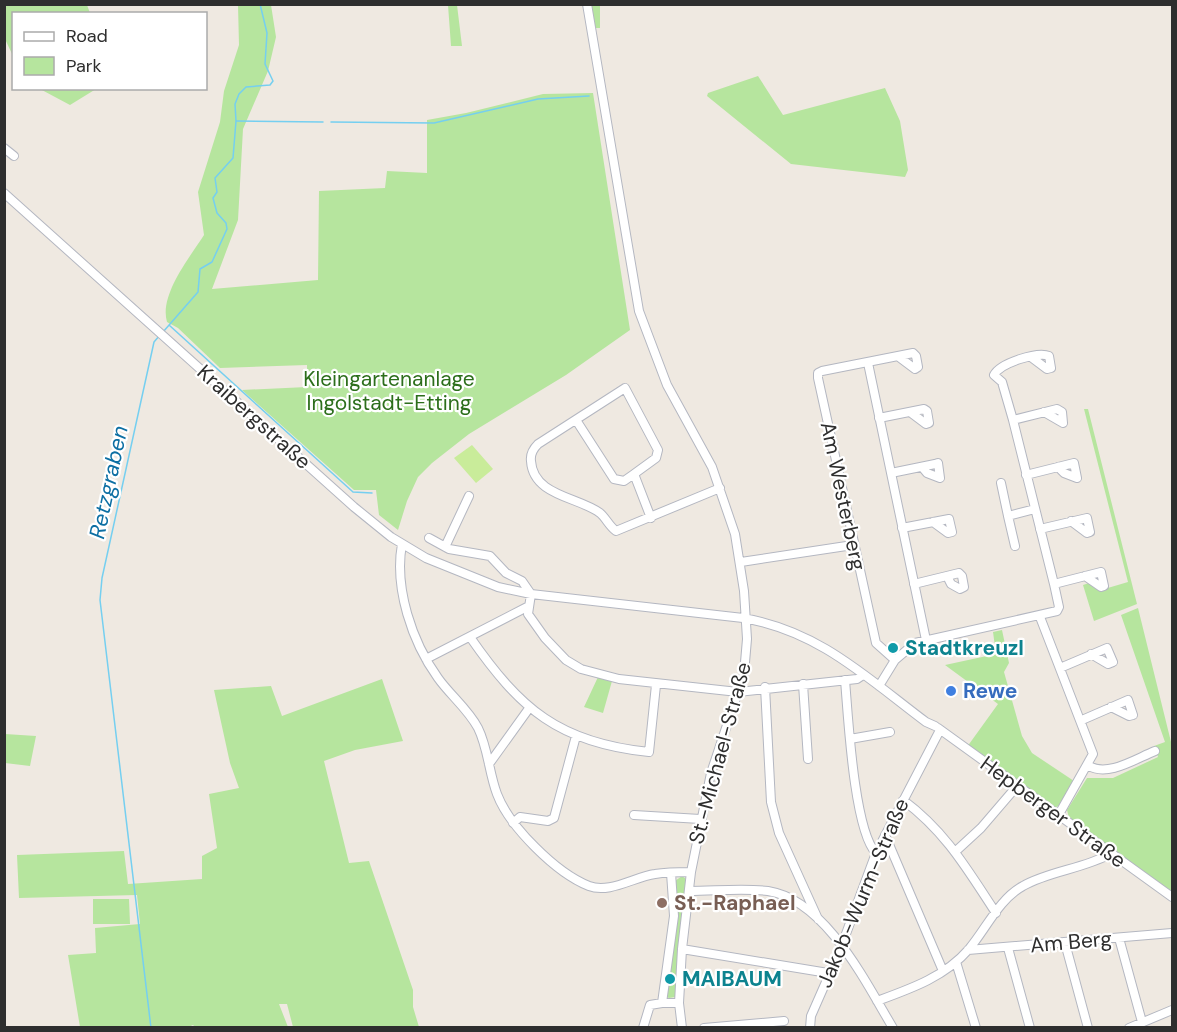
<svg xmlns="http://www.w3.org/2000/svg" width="1177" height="1032" viewBox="0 0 1177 1032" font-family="'DM Sans',sans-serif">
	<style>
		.green { fill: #b6e59e }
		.pitch { fill: #c9ec9a }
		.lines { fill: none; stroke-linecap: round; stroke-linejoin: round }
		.stream { stroke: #75cff0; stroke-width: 1.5 }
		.minor-casing { stroke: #b4b7c1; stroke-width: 10 }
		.minor { stroke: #fff; stroke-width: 8 }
		.culture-dot { fill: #0f9aa8; stroke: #fff; stroke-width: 2 }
		.shop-dot { fill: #3f7fe0; stroke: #fff; stroke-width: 2 }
		.education-dot { fill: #8d6e63; stroke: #fff; stroke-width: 2 }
		.labels { text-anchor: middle; stroke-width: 4.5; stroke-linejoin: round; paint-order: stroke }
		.park-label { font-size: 21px; fill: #2c6e1b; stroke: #fff }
		.street-label { font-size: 21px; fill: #2e2e2e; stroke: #fff }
		.culture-label { font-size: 21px; font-weight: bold; fill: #0d838f; stroke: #fff; text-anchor: start }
		.shop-label { font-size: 21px; font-weight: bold; fill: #366cbe; stroke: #fff; text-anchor: start }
		.education-label { font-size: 21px; font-weight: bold; fill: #785e54; stroke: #fff; text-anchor: start }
		.water-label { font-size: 22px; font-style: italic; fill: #0d6fa3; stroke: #fff }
	</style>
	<rect width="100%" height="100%" fill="#efe9e1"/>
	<path class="green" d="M4 5H87L90 13 14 14 13 56 5 39Z
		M238 5H271L276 37 268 71 243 129 238 220 212 289 318 280 319 191 385 188 387 171 427 173V120L466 113 543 94 593 93 630 330 566 375 469 434 432 463 418 477 407 501 398 530 379 515 376 490H354L242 390 307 387V365L220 368 178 328 167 322C159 295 190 257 204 235L198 192 220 122 224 91 239 45Z
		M448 5H457L462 46H451Z
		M590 5H600V28H594Z
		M758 76 783 115 885 88 900 121 908 170 905 177 791 164 707 96 708 93Z
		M40 89H96L70 105Z
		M1084 409H1088L1137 604 1094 621 1083 585 1089 583 1101 590 1128 582Z
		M1138 608 1172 746V892L1069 818 1067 810 1087 778H1113L1158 757 1154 746 1165 742 1121 615Z
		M1002 630 1009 663 1004 672 1022 736 1032 753 1074 781 1060 805 1053 809 967 747 998 704 945 665 996 654 993 632Z
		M598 677 612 681 603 713 584 707Z
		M382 679 403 741 355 750 324 761 349 863 369 861 413 990V1007L419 1027H293L287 1004H279L288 1027 196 1028 193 1025 186 1028 80 1027 68 955 96 953 95 928 140 924 137 895 19 898 17 855 124 851 128 884 202 879V856L217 848 209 794 239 788 230 763 214 690 271 686 282 716Z
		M5 734 36 736 30 766 5 763Z
		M682 876 686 879 675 997 669 998 665 996 675 881Z
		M93 899H129L130 924H93Z"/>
	<path class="pitch" d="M472 445 493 469 476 483 454 458Z"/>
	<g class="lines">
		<path class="stream" d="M237 121 323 122
			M331 122 434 123 538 99 589 96
			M169 325 353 492 372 493
			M163 332 198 292 200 269 212 262 227 229 226 223 217 213 213 198 217 192 215 178 233 158 236 121 235 104 239 94 246 87 270 85 273 81 265 64 267 33 260 4
			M151 1028 100 600 102 578 154 342 160 335"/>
		<g class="minor-casing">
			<path id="minor" d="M587 4 639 311 667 385 712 467 735 534 744 591 747 639 744 674 711 773 691 872 682 949 679 1003 682 1028
				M4 148 14 156
				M4 193 354 507 391 537 426 558 498 587 531 594 743 618C819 631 866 677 926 722L935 726
				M868 363 926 640
				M879 418 924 409 927 411 929 423 926 424 910 412
				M576 420 614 479 624 481 634 474 651 518
				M1013 420 1057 409 1062 412 1063 423 1044 412
				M891 473 935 464 938 463 940 478 927 473 922 467
				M634 474 656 458 658 450 625 388 538 444C533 449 530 454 531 461 533 496 579 497 600 513 606 518 609 526 616 531L720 488
				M1026 475 1074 463 1077 478 1064 473 1058 467
				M1001 483 1008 516
				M902 528 949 519 952 532 948 533 933 522
				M1040 529 1087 518 1090 532 1087 533 1071 521
				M429 538 449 549 490 556 506 573 522 581 531 594 528 614 545 638 566 660 581 669 619 679 738 692 857 679 863 675
				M402 544C394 588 412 642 438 678 450 695 468 709 478 728 488 748 489 773 497 794 509 826 556 873 589 886 609 894 634 877 655 874 667 872 679 872 691 872
				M1015 546 1008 516 1035 509
				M445 547 469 496
				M741 562 853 545
				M914 584 959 573 962 576 964 587 960 589 951 584 947 576
				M1054 584 1101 572 1104 586 1101 587 1085 576
				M1040 617 1093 754 1058 816
				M470 637C520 709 559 743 649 752L656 685
				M426 659 527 607
				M895 660 876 643 818 378V373L822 371 913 353 916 356 918 367 915 369 899 357
				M1060 668 1107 648 1113 662 1108 664 1091 654
				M845 680C848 715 854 831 876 853
				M803 684 808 759
				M879 686 895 660 915 643 1057 611 1059 607 1054 584 1013 420 1002 382 994 375C1000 363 1038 351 1049 356L1051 368 1047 369 1031 357
				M765 687 771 802 779 833 818 919
				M1082 720 1128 700 1133 715 1129 716 1111 707
				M938 728 1172 897
				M850 739 890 732
				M489 764 530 707
				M1089 766C1108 777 1135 759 1155 751
				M903 800C946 832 967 869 996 913
				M634 815 700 819
				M513 823 520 817 548 821 554 818 576 736
				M885 835 943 971
				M956 851 981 828 1017 786
				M671 873 674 916 662 1003H679
				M689 891C715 891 743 888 768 891 826 900 866 983 893 1028
				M1119 938 1142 1022
				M1065 943 1088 1028
				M1008 948 1030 1028
				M682 949 828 973
				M968 950 1172 933
				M956 962 976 1028
				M877 1001C910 989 945 977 969 949 986 929 999 899 1023 886 1049 871 1083 869 1110 854
				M643 1028 650 1005 662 1003
				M704 1028 784 1021
				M810 1028 811 1016 840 950 876 853 940 730
				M1129 1028 1172 1010"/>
		</g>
		<use href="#minor" class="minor"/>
	</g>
	<g class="culture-dot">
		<circle cx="893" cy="648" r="6"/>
		<circle cx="670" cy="979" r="6"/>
	</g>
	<circle class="shop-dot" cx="951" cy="691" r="6"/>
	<circle class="education-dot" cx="662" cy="903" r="6"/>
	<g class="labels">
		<g class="park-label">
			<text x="389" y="386">Kleingartenanlage<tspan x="389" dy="24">Ingolstadt-Etting</tspan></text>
		</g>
		<g class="street-label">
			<text transform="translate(254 417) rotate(42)" y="7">Kraibergstraße</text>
			<text transform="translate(843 496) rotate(78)" y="7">Am Westerberg</text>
			<text transform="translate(720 753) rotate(-75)" y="7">St.-Michael-Straße</text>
			<text transform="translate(1053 812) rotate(36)" y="7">Hepberger Straße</text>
			<text transform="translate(863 893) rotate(-67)" y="7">Jakob-Wurm-Straße</text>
			<text transform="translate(1071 942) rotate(-5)" y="7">Am Berg</text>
		</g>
		<g class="culture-label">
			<text x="905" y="655">Stadtkreuzl</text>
			<text x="682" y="986">MAIBAUM</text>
		</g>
		<g class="shop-label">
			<text x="963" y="698">Rewe</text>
		</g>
		<g class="education-label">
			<text x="674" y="910">St.-Raphael</text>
		</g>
		<g class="water-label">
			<text transform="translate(108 482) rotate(-78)" y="8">Retzgraben</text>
		</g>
	</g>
	<rect width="1177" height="1032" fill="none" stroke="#2e2e2e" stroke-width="12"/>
	<rect x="12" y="12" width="195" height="78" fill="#ffffff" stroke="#ababab" stroke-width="1.5"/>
	<rect x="24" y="32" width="30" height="9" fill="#ffffff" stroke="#ababab" stroke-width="1.5"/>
	<text x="66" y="42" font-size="18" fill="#2e2e2e">Road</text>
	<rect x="24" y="57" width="30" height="18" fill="#b6e59e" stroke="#ababab" stroke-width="1.5"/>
	<text x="66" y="72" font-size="18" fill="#2e2e2e">Park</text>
</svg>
